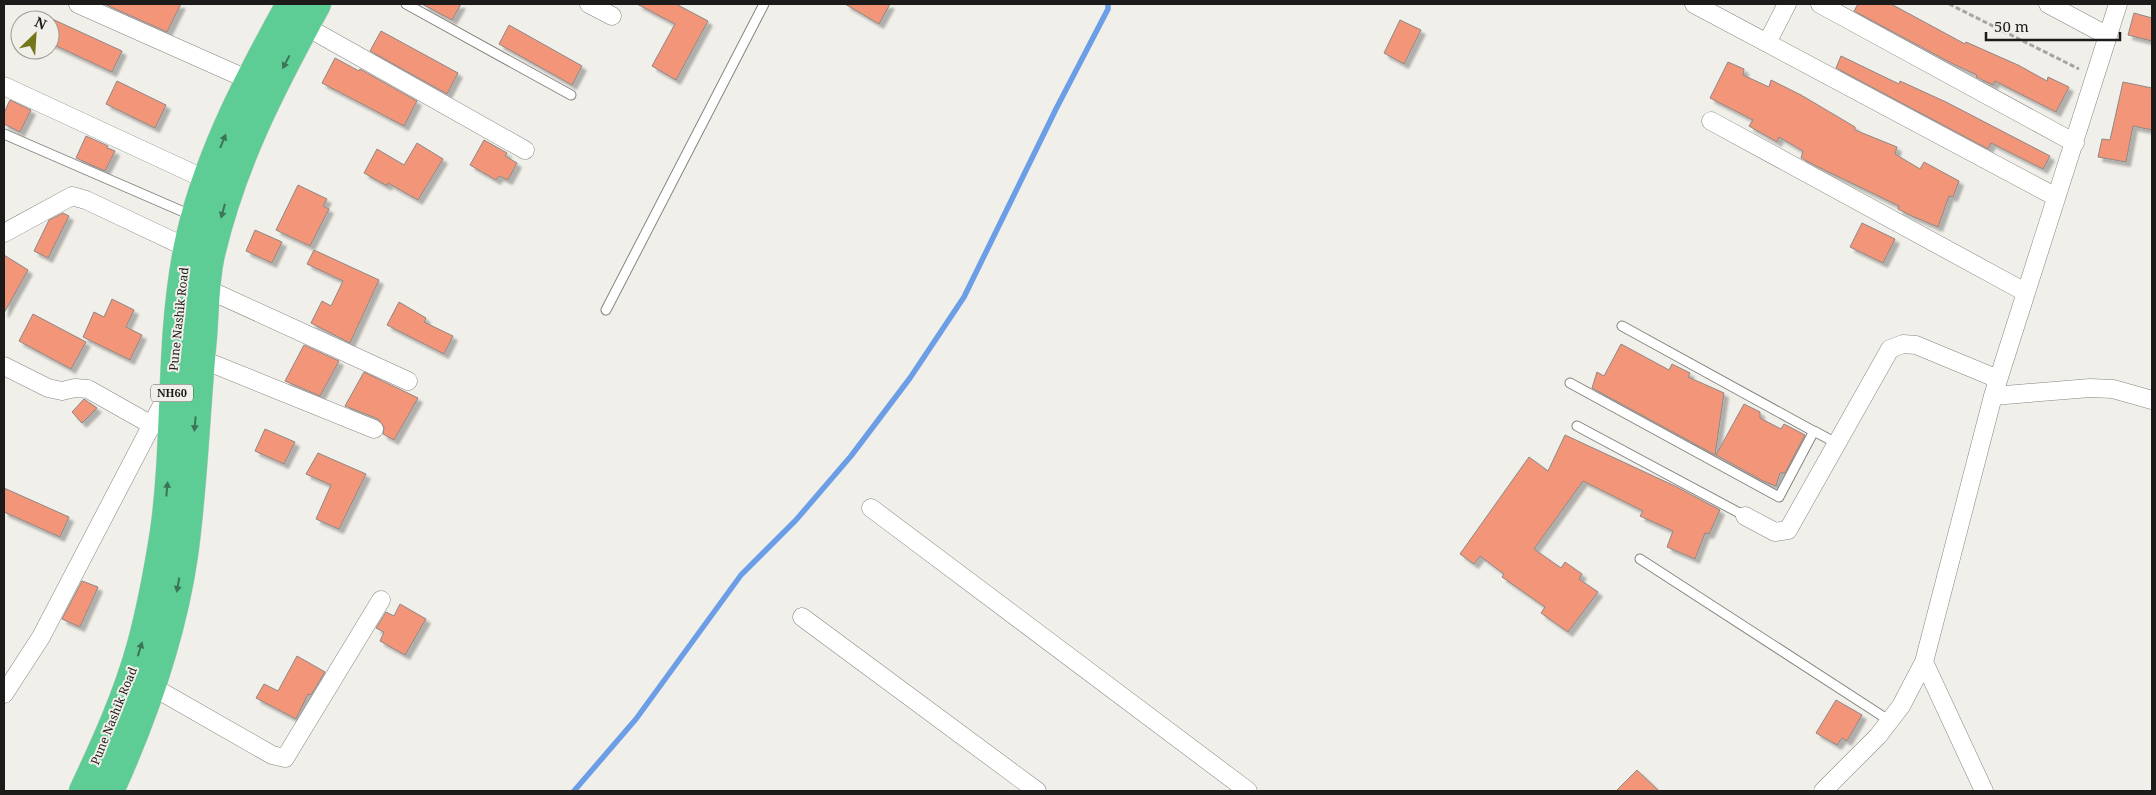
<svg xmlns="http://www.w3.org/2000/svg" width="2156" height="795" viewBox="0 0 2156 795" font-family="'Noto Serif',serif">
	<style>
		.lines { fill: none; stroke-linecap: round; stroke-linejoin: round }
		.stream { stroke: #6b9ee6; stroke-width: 5.5 }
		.building { fill: #f29578; stroke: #8d8785; filter: url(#shadow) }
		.lane-casing { stroke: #878580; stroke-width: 11 }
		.street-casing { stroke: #878580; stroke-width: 19 }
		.highway-casing { stroke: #cdcdcc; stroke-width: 29 }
		.path { stroke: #a6a5a0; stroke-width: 3; stroke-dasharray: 5 2.5; stroke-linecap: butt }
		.lane { stroke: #fff; stroke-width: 9 }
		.street { stroke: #fff; stroke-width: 18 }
		.highway { stroke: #5dcc95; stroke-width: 28 }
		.oneway { fill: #3c7457 }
		.labels { text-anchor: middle; stroke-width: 4; stroke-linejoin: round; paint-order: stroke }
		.shield { fill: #f1efe9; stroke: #5c5b57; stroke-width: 1 }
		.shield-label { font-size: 11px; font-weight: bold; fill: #1c1b19 }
		.street-label { font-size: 12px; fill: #1c1b19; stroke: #f1efe9 }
	</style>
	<defs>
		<filter id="shadow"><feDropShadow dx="4.5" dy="4.5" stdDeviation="1" flood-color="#0004"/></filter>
	</defs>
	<rect width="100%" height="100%" fill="#f1efe9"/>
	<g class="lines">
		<path class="stream" d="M574 791 636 719 741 575 796 520 851 456 910 378 964 297 1056 109 1108 9V4"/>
	</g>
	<path class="building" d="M104 4H181L167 32Z
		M422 4H461L452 20Z
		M637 4H676L708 21 676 80 652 66 675 24Z
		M845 4H890L879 24Z
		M1858 4H1891L1965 44 1966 42 2018 65 2047 81 2048 77 2069 87 2056 112 1995 81 1993 85 1976 77 1977 75 1951 63 1854 11Z
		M2134 13 2152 18V41L2128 35Z
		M50 18 122 51 112 72 50 43Z
		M1400 20 1421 30 1404 64 1384 53Z
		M509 25 582 66 572 85 499 44Z
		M381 31 458 73 447 94 370 51Z
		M1841 56 1899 84 1900 81 1946 102 2050 156 2043 169 1991 143 1988 149 1836 68Z
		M335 58 359 71 360 69 417 101 404 126 322 83Z
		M1728 62 1744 69 1743 75 1769 87 1771 80 1801 95 1855 127V130L1897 147 1895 154 1920 169 1924 162 1959 181 1953 197 1949 196 1938 227 1912 216 1898 209 1899 206 1816 166 1801 158 1803 151 1779 137 1777 142 1749 126 1753 120 1710 98Z
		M117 81 166 105 155 128 106 104Z
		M2123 82 2152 88V130L2133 126 2126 162 2098 157 2102 139 2110 140Z
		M10 100 31 110 20 132 4 124V113Z
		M86 136 108 146 107 148 115 151 105 171 76 158Z
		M484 140 507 153 505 156 517 163 508 180 499 176 496 180 470 165Z
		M417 143 443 159 418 200 388 183 387 186 364 173 377 149 404 165Z
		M298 185 327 199 323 206 329 209 310 246 276 230Z
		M63 213 69 216 48 258 34 251 49 220Z
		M1862 223 1895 239 1883 263 1850 247Z
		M255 230 282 242 272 263 246 251Z
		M314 250 379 280 350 343 311 323 322 301 331 306 343 281 307 264Z
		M4 255 28 270 4 313Z
		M112 299 134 310 126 327 142 335 130 360 83 337 94 312 104 317Z
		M399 302 426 318 424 322 453 336 444 354 387 325Z
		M33 314 86 342 71 369 19 341Z
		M1621 344 1669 370 1672 364 1690 373 1688 377 1724 393 1715 455 1592 388 1597 372 1604 376Z
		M304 345 339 361 320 396 285 381Z
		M364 372 418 398 394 440 383 434 384 427 378 419 345 406Z
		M84 399 97 408 82 423 72 412Z
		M1744 404 1760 412V418L1781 429 1784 424 1805 435 1785 473H1780L1776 486 1763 481 1716 455Z
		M265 429 295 442 284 464 255 451Z
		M1565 435 1677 487 1720 510 1709 534 1705 533 1695 559 1667 547 1673 531 1640 516 1643 511 1583 481 1534 549 1561 568 1565 562 1582 574 1579 579 1598 592 1568 632 1541 613 1545 607 1502 577 1504 574 1480 556 1474 564 1460 554 1529 457 1548 471Z
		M318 453 366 474 339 529 316 519 331 485 306 474Z
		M4 488 69 517 60 537 4 512Z
		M82 581 98 587 80 627 62 619Z
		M400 604 426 619 405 655 380 641 384 632 376 628 386 612 394 616Z
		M297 656 325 672 311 695 308 694 296 719 256 698 264 684 278 691Z
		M1836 700 1862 715 1847 741 1842 738 1837 745 1816 733Z
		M1637 770 1659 791H1616Z"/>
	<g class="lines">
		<g class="lane-casing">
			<path id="lane" d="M406 4 571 95
				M4 134 193 216
				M606 310 764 4
				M1622 326 1815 432
				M1570 383 1779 497 1814 431 1836 443
				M1577 426 1745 516
				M1640 559 1890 721"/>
		</g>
		<g class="street-casing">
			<path id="street" d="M78 4 249 80
				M589 4 612 16
				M1694 4 2056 197
				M1820 4 2075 143
				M2048 4 2108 36
				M305 26 525 150
				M1767 43 1787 4
				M4 86 207 180
				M1711 121 2025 292
				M4 233 72 196 86 200 196 252
				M207 289 408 381
				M201 359 374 429
				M4 366 48 388 62 391 75 388 88 389 150 424
				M1993 396 2090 388 2113 389 2152 400
				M871 508 1248 791
				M1745 516 1775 532 1788 530 1890 349 1903 344 1916 345 1998 379
				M802 617 1037 791
				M1924 662 1984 791
				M153 687 272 755 285 758 381 600
				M4 694 41 637 171 388
				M1823 791 1878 736 1901 706 1924 662 1993 396 2118 4"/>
		</g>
		<g class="highway-casing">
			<path id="highway" d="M83 791C105 744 127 696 141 645 151 608 158 570 164 532 177 439 169 344 187 251 204 163 247 82 290 4
				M110 791C144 716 172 638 184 555 194 483 196 409 203 337 205 310 205 280 211 254 233 161 272 87 317 4"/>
		</g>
		<path class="path" d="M1949 4 2079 69"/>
		<use href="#lane" class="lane"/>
		<use href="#street" class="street"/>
		<use href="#highway" class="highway"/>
	</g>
	<defs><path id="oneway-solid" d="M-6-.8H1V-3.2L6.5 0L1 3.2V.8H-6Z" transform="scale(1.25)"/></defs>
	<g class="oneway">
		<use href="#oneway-solid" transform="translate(286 62) rotate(118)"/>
		<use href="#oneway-solid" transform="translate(223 141) rotate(-68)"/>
		<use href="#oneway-solid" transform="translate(223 211) rotate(105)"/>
		<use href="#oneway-solid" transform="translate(195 424) rotate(95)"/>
		<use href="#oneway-solid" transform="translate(167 489) rotate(-85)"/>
		<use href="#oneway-solid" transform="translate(178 585) rotate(100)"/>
		<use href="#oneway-solid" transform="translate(140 649) rotate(-73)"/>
	</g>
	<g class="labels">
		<rect class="shield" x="151" y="384.5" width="42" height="17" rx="4"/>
		<g class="shield-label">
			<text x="172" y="397">NH60</text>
		</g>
		<g class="street-label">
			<text transform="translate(179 319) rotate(-84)" y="4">Pune Nashik Road</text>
			<text transform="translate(114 716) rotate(-68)" y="4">Pune Nashik Road</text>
		</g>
	</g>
	<rect width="2156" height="795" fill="none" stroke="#1c1b19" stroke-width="10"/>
	<g transform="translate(35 35) rotate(25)"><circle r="24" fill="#f1efe9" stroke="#9c9a96"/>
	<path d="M0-4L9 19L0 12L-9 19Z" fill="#75761c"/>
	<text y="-8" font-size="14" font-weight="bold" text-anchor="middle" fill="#1c1b19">N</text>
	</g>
	<path d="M1986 32v8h134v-8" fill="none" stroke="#1c1b19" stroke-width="2.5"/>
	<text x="1994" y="32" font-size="15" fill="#1c1b19" stroke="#f1efe9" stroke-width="4" paint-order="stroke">50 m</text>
</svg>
